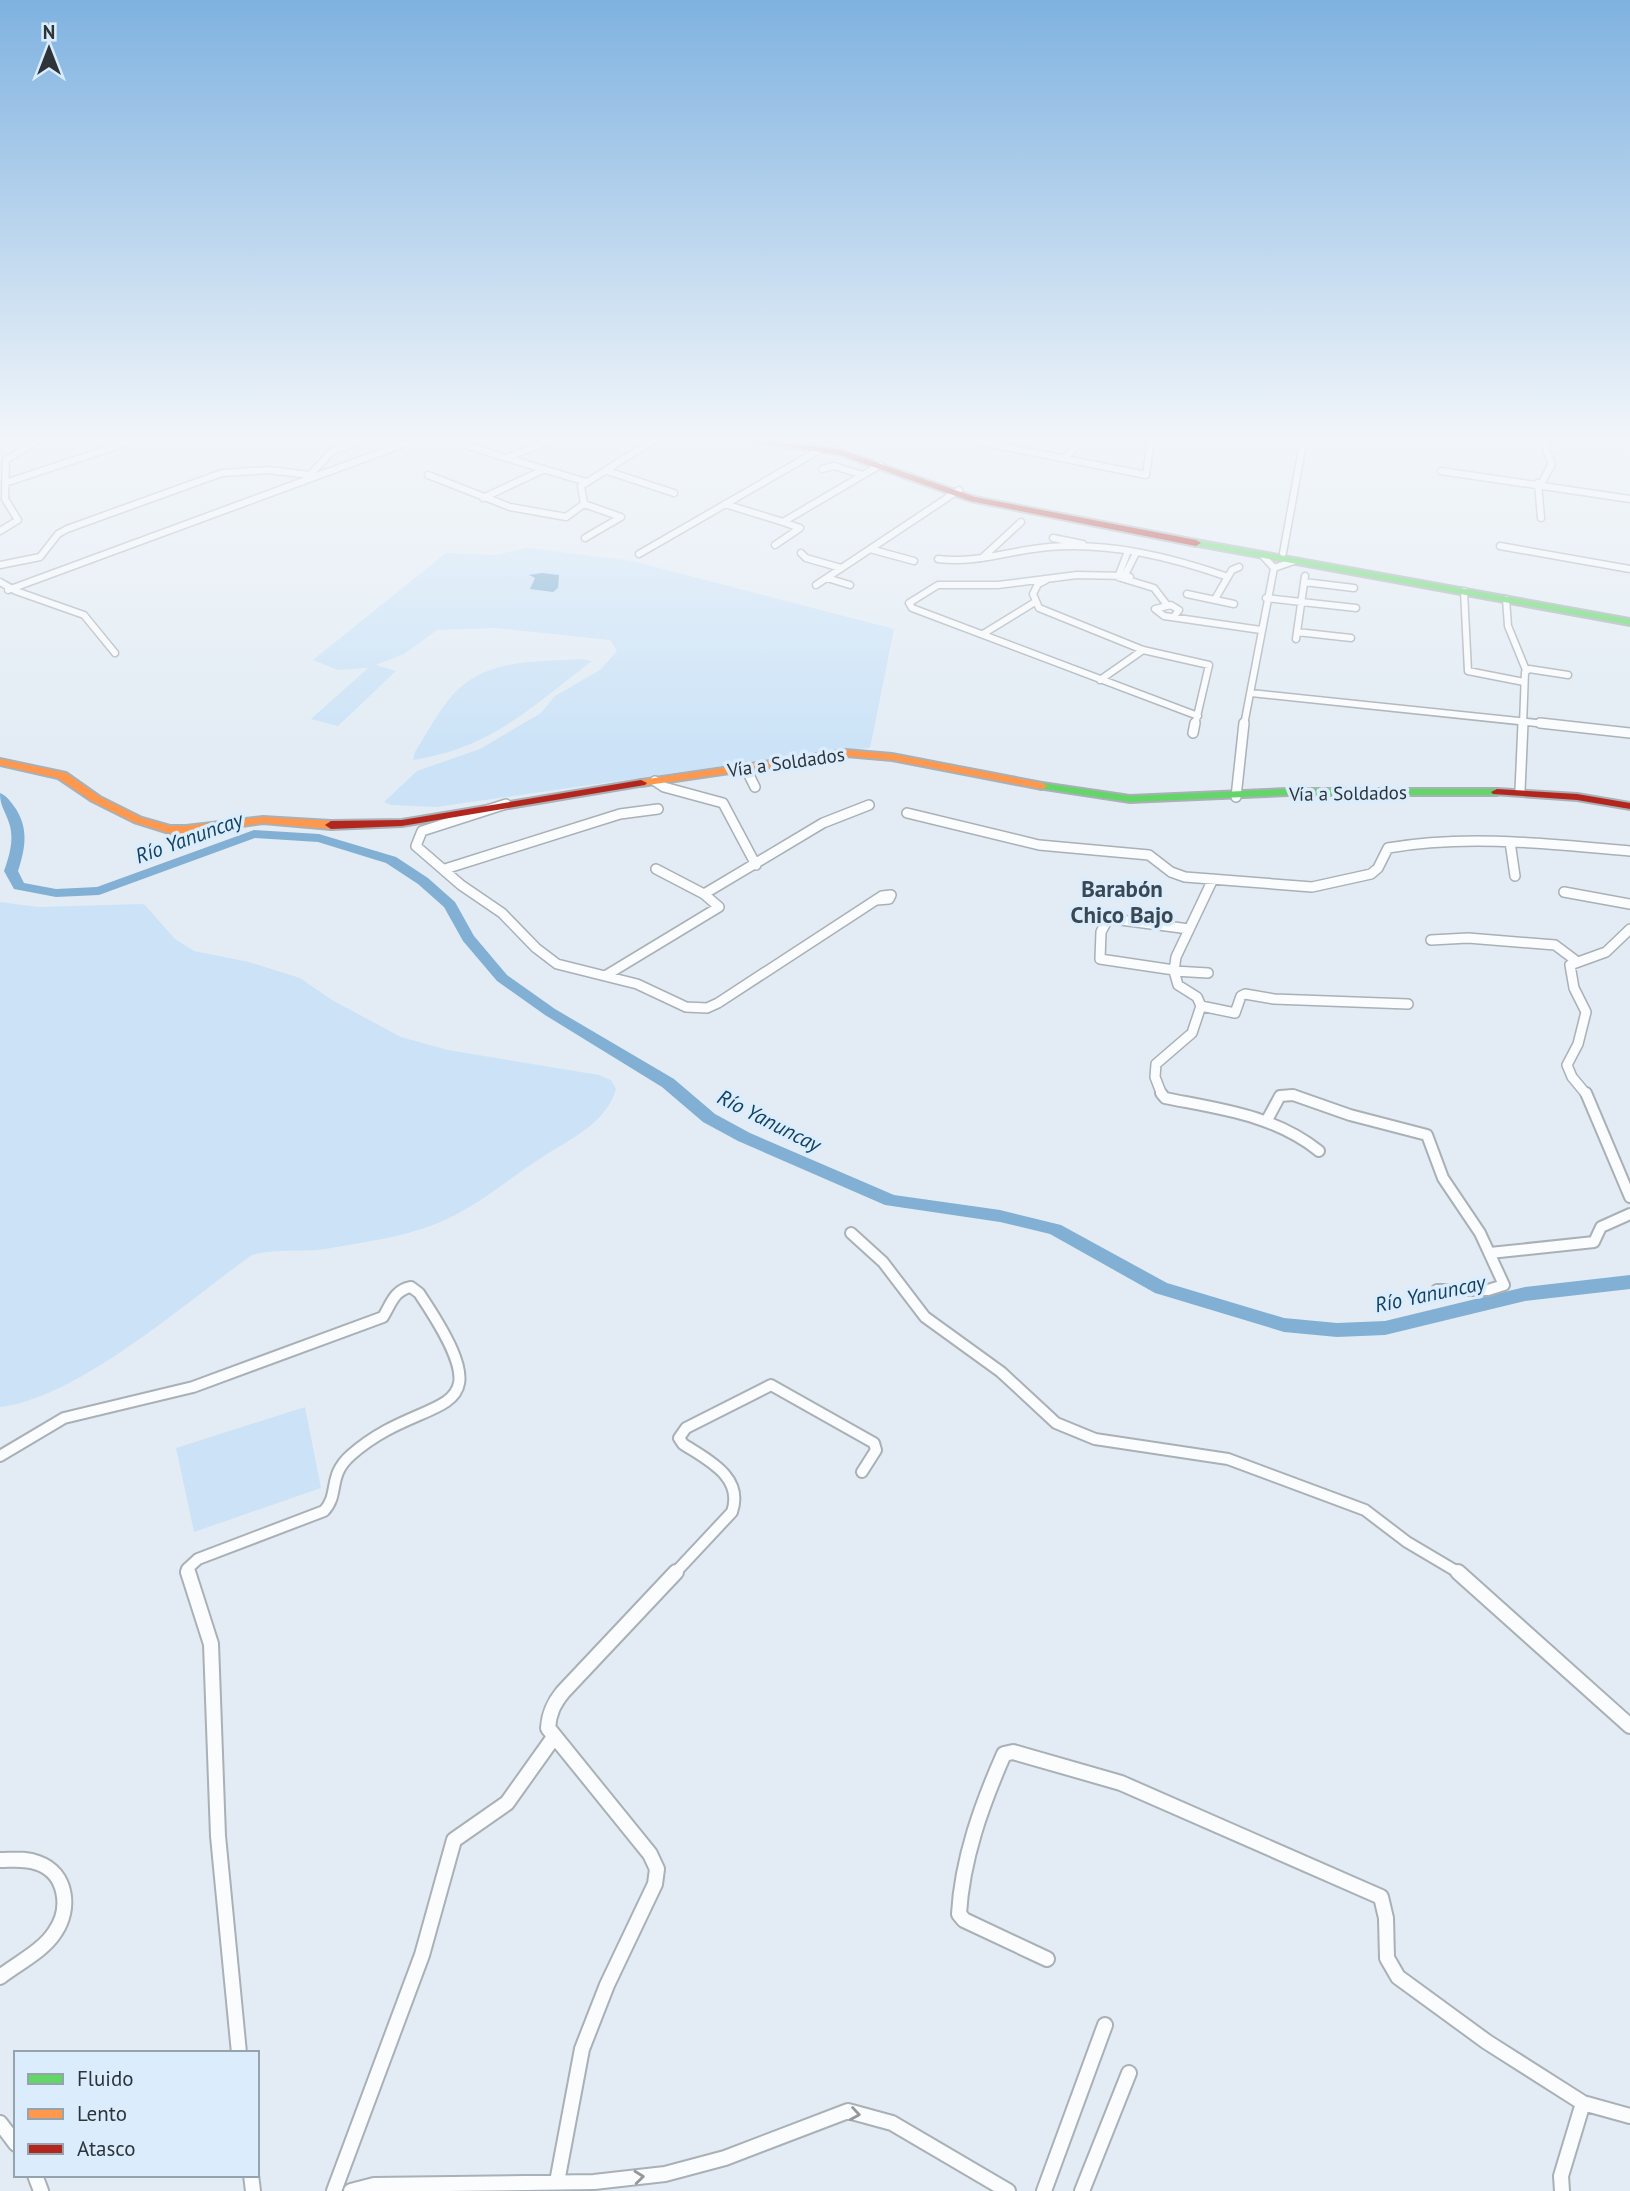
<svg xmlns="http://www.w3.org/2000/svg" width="1630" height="2191" viewBox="0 0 1630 2191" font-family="'PT Sans',sans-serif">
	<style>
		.green { fill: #cce3f7 }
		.water { fill: #82b0d4 }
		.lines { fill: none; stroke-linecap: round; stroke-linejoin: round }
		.river { fill: #82b0d4; fill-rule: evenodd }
		.street-far3-casing { stroke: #a9b0b6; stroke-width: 9 }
		.street-far2-casing { stroke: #a9b0b6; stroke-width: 12 }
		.street-far1-casing { stroke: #a9b0b6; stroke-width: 14 }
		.street-casing { stroke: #a9b0b6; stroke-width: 18 }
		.fast-casing { stroke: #a9b0b6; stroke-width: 4 }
		.slow-casing { stroke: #a9b0b6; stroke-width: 4 }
		.jam-casing { stroke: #a9b0b6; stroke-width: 4 }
		.street-far3 { stroke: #fbfcfd; stroke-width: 6 }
		.street-far2 { stroke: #fbfcfd; stroke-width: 9 }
		.street-far1 { stroke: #fbfcfd; stroke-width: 10 }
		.street { stroke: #fbfcfd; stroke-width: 14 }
		.fast { fill: #63d668; fill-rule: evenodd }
		.slow { fill: #ff974d; fill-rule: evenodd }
		.jam { fill: #b3261e; fill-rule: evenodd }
		.oneway { stroke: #94989c }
		.labels { text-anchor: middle; stroke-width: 7; stroke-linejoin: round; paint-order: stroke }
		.street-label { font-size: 19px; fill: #2d343a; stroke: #dbedfc }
		.water-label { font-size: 21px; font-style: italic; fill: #114162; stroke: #dbedfc }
		.quarter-label { font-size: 23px; font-weight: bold; fill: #394854; stroke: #dbedfc }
	</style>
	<rect width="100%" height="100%" fill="#e3ecf4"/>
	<path class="green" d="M528 548 632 561 894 629 870 748 821 752 436 807 391 805 384 802 417 771 480 749 541 713 555 696 600 670 617 651 610 640 495 628 437 630 404 654 376 665 396 671 338 726 311 719 368 668 338 670 313 660 446 553 495 555Z
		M581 659 592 661C531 707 492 748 413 760L415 752C426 734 437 714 451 697 483 658 535 662 581 659Z
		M0 902 38 907 144 904 175 939 194 951 249 962 300 978 332 1000 401 1037 448 1050 599 1075 611 1080 616 1089C607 1122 571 1139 544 1156 514 1175 487 1199 455 1215 416 1236 369 1241 326 1249 301 1253 277 1248 252 1255 187 1301 79 1398 0 1407Z
		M305 1407 321 1488 194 1532 176 1448Z"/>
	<path class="water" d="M542 573 559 575 558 588 553 592 530 589 535 578 529 575Z"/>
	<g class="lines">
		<path class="river" d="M0 793C7 796 11 802 16 809 29 830 25 849 18 871L24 883 56 889 97 887 254 830 319 834 396 857 428 878 455 902 474 936 507 975 555 1009 674 1079 715 1114 750 1133 894 1195 1000 1210 1061 1225 1167 1283 1284 1318 1337 1323 1385 1321 1525 1287 1630 1275V1289L1525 1301 1385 1335 1337 1337 1284 1332 1155 1293 1050 1234 1000 1222 885 1205 738 1141 703 1122 662 1087 545 1015 497 981 463 941 444 907 418 884 386 863 318 842 255 838 99 895 56 897 14 889 4 871C10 854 15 837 8 820 4 809 0 805 0 793Z"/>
		<g class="street-far3-casing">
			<path id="street-far3" d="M961 438 1146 475 1151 438
				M786 444 799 438
				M465 445 506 458 556 438
				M507 458 586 482
				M1065 458 1083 438
				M822 469 834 466 863 475
				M607 471 674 493
				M1441 471 1630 499
				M428 475 510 507 566 517 584 504 581 486 657 438
				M5 483 141 438
				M1538 483 1541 518
				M1541 484 1552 464 1546 450V438
				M483 498 545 469
				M584 504 621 517 585 538
				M725 504 783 522
				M0 531 18 520 5 499 6 460 42 438
				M1053 538 1083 544
				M775 545 800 528 783 522 880 465
				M1500 546 1630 569
				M870 549 914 561
				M1128 551 1118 577 1154 588 1167 605
				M801 553 806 558 841 568
				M1283 553 1304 438
				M639 554 821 449
				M982 558 1021 522
				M938 559C977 564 1011 550 1049 547 1110 542 1171 557 1228 577
				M0 565 40 557 58 534 67 529 222 473 268 470 310 475 331 452 366 438
				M1274 568 1294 561
				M1127 576 1077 575 998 585H938L909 603 912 608 1198 716
				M1130 577 1125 575 1136 553
				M827 578 850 585
				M1046 580 1038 584 1033 594 1039 608 1143 650 1209 665 1195 725
				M0 582 16 591 84 615 115 653
				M1304 582 1354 588
				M816 585 959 490
				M8 590 420 438
				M1464 591 1468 671 1524 682
				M1187 594 1234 604
				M1266 598 1356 608
				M1215 599 1232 570 1239 567
				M1506 599 1508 626 1526 670
				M1175 615 1179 610 1171 605 1155 609 1164 616 1261 630
				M1297 632 1351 638
				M983 634 1035 602
				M1296 639 1305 576
				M1100 680 1143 650
				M1251 693 1556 725
				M1244 725 1274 568 1263 556
				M1523 725 1525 672 1529 669 1568 675"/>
		</g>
		<g class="street-far2-casing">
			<path id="street-far2" d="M1540 723 1630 733
				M1193 733 1195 723
				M745 767 755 787
				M655 781 664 787 723 803 756 865
				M1520 791 1523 723
				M1236 797 1244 723
				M506 804 422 831 416 846 461 885 502 913 536 948 557 964 637 984 686 1007 707 1008 718 1003 882 896 891 895 889 899 877 900
				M907 813 1039 845 1149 855 1171 872 1185 877 1312 887 1371 874 1378 868 1388 848C1467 834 1550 844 1630 851
				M1510 842 1515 876
				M445 869 620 814 658 809
				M1564 892 1630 904
				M704 894 823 823 869 805
				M1431 940 1468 938 1555 945 1575 960
				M1174 970 1100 959 1101 932 1108 919H1113L1189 929
				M1174 971 1208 973
				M605 976 719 907 704 894 656 869
				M1201 1006 1235 1013 1241 996 1245 994 1274 999 1408 1004
				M1162 1095 1155 1077 1156 1064 1192 1033 1201 1006 1197 997 1178 985 1174 971 1176 957 1213 879
				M1290 1095H1294
				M1587 1095 1572 1077 1567 1065 1578 1044 1586 1012 1574 988 1570 965 1606 952 1630 929"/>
		</g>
		<g class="street-far1-casing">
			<path id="street-far1" d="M1161 1093 1165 1098C1220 1109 1274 1115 1319 1151
				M1586 1093 1630 1197
				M1267 1120 1280 1096 1293 1095 1350 1115 1427 1135 1443 1178 1480 1233 1504 1285 1488 1290H1437
				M851 1233 883 1262 925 1317 1001 1372 1056 1423 1095 1439 1228 1459 1365 1510 1407 1542 1461 1574
				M1490 1253 1594 1242 1601 1227 1630 1214
				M0 1456 64 1418 193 1387 383 1317C391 1304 394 1290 411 1287L419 1293C511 1430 428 1387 351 1455 327 1476 340 1494 324 1511L198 1559 187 1569 188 1574
				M674 1574 732 1512C744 1477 708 1460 683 1444L679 1438 686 1428 771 1385 874 1443 876 1450 862 1472"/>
		</g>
		<g class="street-casing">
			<path id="street" d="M188 1572 211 1644 218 1836 239 2053
				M1458 1572 1630 1726
				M0 1860C13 1860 25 1858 38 1863 67 1873 71 1909 55 1932 43 1951 18 1963 0 1977
				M1047 1959 964 1920 959 1914C962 1859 982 1804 1004 1754L1013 1752 1121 1783 1381 1897 1386 1918 1387 1958 1398 1977 1487 2042 1583 2103 1561 2176 1562 2191
				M1583 2103 1630 2116
				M0 2123 16 2144
				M35 2175 41 2191
				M251 2175 253 2191
				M557 2182 582 2049 607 1985 655 1884 657 1869 650 1854 548 1728C549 1713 554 1703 563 1692L676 1572
				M334 2191 422 1955 454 1840 507 1803 554 1737
				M351 2191 374 2185 594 2182 665 2174 725 2158 848 2111 892 2123 1008 2191
				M1044 2191 1105 2025
				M1082 2191 1129 2073"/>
		</g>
		<g class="fast-casing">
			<path id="fast" d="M1196 540 1630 619V625L1193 545 1191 543Z
				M1042 783 1130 796 1288 789H1497L1503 792 1497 795H1288L1130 802 1038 788V784Z"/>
		</g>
		<g class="slow-casing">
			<path id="slow" d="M846 750 892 754 1042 783 1048 786 1042 789 892 760 846 756 641 786 635 783 641 780Z
				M0 759 66 773 100 797 142 818 170 826H186L263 817 331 821 337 825 331 829 263 823 186 834 169 833 134 822 92 801 58 778 0 765Z"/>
		</g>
		<g class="jam-casing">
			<path id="jam" d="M727 438H751L841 450 975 497 1196 540 1201 543 1196 546 970 501 840 455Z
				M641 780 647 783 645 785 402 826 331 829 325 825 331 821 402 820Z
				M1497 789 1577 794 1630 803V809L1577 800 1493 794 1491 792Z"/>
		</g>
		<use href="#street-far3" class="street-far3"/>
		<use href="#street-far2" class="street-far2"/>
		<use href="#street-far1" class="street-far1"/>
		<use href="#street" class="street"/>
		<use href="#fast" class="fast"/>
		<use href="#slow" class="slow"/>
		<use href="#jam" class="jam"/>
	</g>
	<defs><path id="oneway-chevron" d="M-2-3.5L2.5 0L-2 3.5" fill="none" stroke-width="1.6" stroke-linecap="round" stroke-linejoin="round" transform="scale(1.75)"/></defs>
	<g class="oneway">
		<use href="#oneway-chevron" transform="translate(855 2114) rotate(9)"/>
		<use href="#oneway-chevron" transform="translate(639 2177) rotate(-6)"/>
	</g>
	<linearGradient id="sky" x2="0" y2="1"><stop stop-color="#7fb2e0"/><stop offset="0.59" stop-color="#f2f6fa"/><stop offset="1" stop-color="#f2f6fa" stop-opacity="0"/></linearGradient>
	<rect width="1630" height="745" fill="url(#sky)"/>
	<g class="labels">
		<g class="street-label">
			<text transform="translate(786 762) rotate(-8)" y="7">Vía a Soldados</text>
			<text transform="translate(1348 793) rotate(-1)" y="7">Vía a Soldados</text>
		</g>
		<g class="water-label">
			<text transform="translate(189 838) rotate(-20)" y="7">Río Yanuncay</text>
			<text transform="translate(769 1121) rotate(27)" y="7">Río Yanuncay</text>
			<text transform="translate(1430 1294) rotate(-12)" y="7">Río Yanuncay</text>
		</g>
		<g class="quarter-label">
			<text x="1122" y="897">Barabón<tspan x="1122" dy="26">Chico Bajo</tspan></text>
		</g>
	</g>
	<rect x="14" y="2051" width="245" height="126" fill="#dbedfc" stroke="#95a3ae" stroke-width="2"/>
	<rect x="28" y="2074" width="35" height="10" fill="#63d668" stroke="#95a3ae" stroke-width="2"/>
	<text x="77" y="2086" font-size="21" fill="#2d343a">Fluido</text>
	<rect x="28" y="2109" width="35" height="10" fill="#ff974d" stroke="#95a3ae" stroke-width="2"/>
	<text x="77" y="2121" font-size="21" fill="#2d343a">Lento</text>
	<rect x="28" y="2144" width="35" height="10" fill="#b3261e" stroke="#95a3ae" stroke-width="2"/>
	<text x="77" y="2156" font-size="21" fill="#2d343a">Atasco</text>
	<g transform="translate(49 49)" stroke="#dbedfc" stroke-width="5" paint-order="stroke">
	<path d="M0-5L12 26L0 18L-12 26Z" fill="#2d343a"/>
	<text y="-10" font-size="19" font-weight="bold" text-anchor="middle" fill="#2d343a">N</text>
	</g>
</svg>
